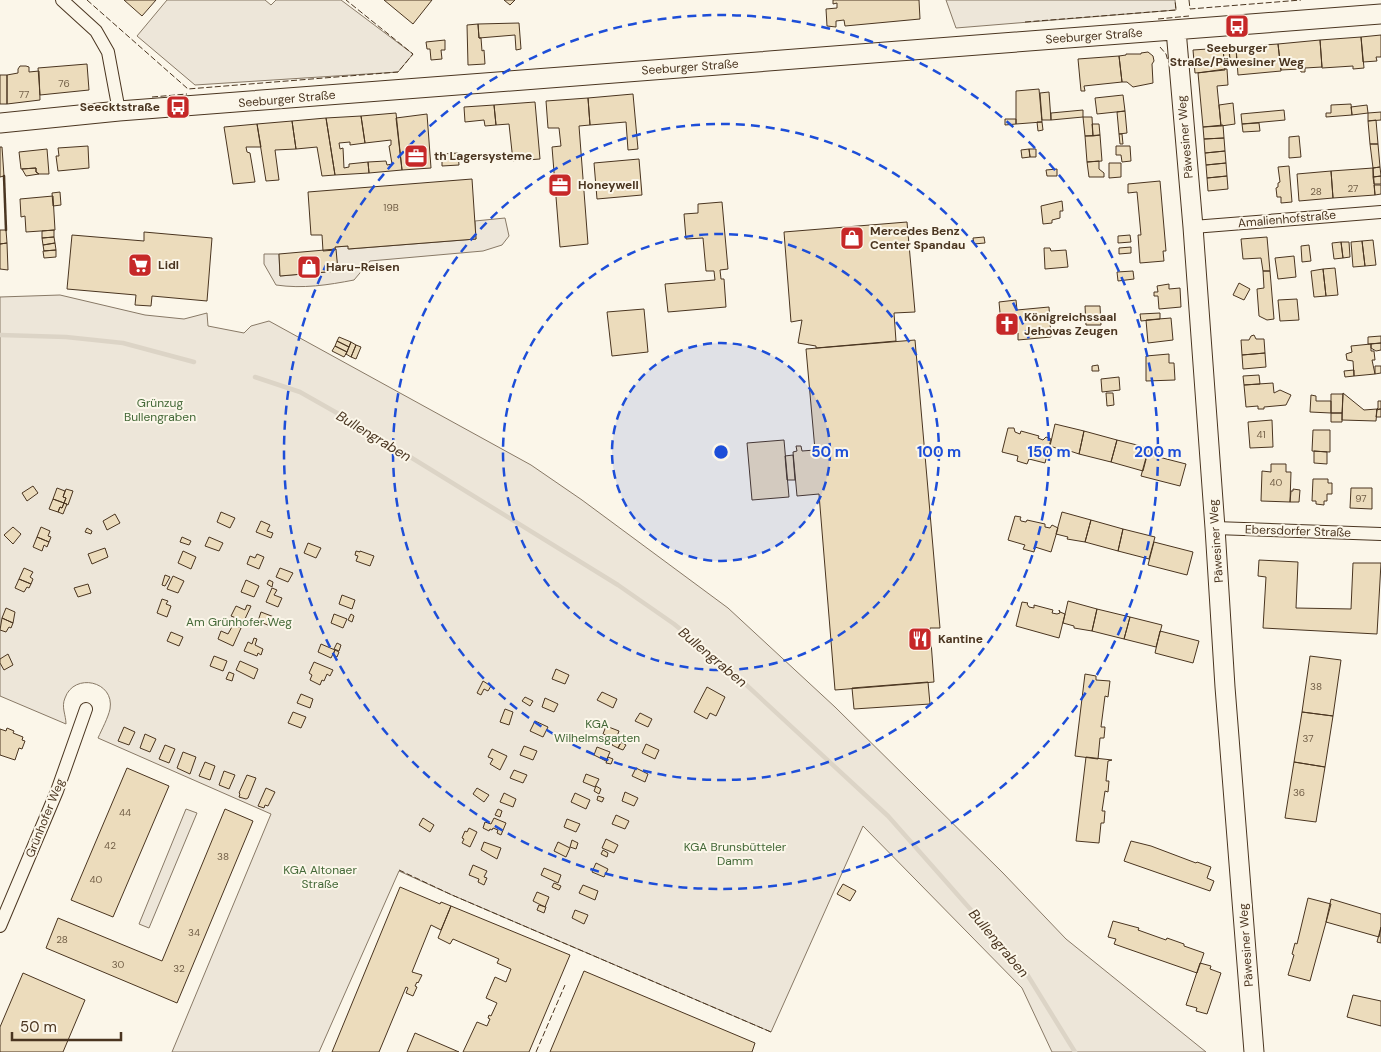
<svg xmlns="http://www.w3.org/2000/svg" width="1381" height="1052" viewBox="0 0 1381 1052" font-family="'DM Sans',sans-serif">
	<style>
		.green { fill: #ede6d9; stroke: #887966 }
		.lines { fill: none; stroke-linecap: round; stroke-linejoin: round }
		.stream { stroke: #dcd4c6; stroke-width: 4.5 }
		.building { fill: #ecdcbc; stroke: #4a3520 }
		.street-casing { stroke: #4a3520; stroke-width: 14 }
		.secondary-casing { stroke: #4a3520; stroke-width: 21 }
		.street { stroke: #fbf6e9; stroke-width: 12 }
		.secondary { stroke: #fbf6e9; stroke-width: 19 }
		.fence { stroke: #4a3520; stroke-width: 1; stroke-dasharray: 6 2.5; stroke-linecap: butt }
		.wall { stroke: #4a3520; stroke-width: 2.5 }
		.ring { fill: none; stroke: #1d4ed8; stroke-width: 2.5; stroke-dasharray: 9 6 }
		.labels { text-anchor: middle; stroke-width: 4; stroke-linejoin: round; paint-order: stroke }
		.number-label { font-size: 10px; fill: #725f47 }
		.street-label { font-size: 12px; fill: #4a3520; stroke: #fbf6e9 }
		.poi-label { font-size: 12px; font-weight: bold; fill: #4a3520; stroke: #fbf6e9; text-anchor: start }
		.park-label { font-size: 12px; fill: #436837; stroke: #fbf6e9 }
		.water-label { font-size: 14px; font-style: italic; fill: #4a3520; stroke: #fbf6e9 }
		.centre { fill: #1d4ed8; stroke: #fbf6e9; stroke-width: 2.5 }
		.ring-label { font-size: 15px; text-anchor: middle; font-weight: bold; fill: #1d4ed8; stroke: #fbf6e9; stroke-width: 4; stroke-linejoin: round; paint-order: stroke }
	</style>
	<rect width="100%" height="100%" fill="#fbf6e9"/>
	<path class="green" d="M167 0H265L271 5 276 0H341L413 54 398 72 195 85 137 36Z
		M946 0H1175L1176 10 956 28Z
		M505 218 509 236 502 245 483 251 370 261 354 280C328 285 303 289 276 285L264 264V254H279L280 276 303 274 304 277 315 276V273L338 271 335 247 348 246 349 249 476 239 475 221Z
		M60 295 145 315 184 319 207 313 208 326 244 333 251 326 269 321 531 465 582 500 728 608 835 707 1003 873 1066 939 1206 1052H1052L1022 988 863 826 771 1032 452 895 399 871 319 1052H172L271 814 98 738C102 729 108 718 110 709 115 681 74 672 65 698 61 707 66 715 66 724L0 696V297Z
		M186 809 197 813 149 928 139 924Z"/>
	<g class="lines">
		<path class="stream" d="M0 335 66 337 123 343 194 362
			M255 377 300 392 360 426 618 585 674 624 728 668 888 816 1025 971 1075 1052"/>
	</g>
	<path class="building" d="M124 0H156L142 16Z
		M384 0H432L413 24Z
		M504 0H515L510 5Z
		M833 0H919L920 19 845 26 844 20 836 21V27L827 26 826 9 837 8V3L833 4Z
		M519 23 521 49 516 50 515 35 479 38 478 24Z
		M478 24 479 38H481L482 51 484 50 485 64 468 65 467 25Z
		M1381 35V57H1376L1377 61 1363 62 1361 37Z
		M1361 37 1364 68 1353 69V66L1322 68 1320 40Z
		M445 40V50H441L442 59 431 60 430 49H427L426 42Z
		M1320 40 1322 67 1305 68V72H1301L1300 69 1281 70 1278 44Z
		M1278 44 1281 71 1238 75 1236 47Z
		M1229 47 1230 60 1224 61 1223 48Z
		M1229 47H1236L1237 64 1230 65Z
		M1223 48 1225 70 1195 73 1193 50Z
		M1148 52 1153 56 1154 61 1152 64 1153 83 1133 87 1127 82H1122L1119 56 1126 55V54H1141V53Z
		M1119 56 1122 82 1084 86 1085 91H1081L1078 59Z
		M87 64 89 90 40 95 38 68Z
		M20 66H26L29 67V72L39 71 40 100 7 104V75L18 73V69Z
		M1225 69H1227L1228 85 1217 86 1221 126 1203 127 1198 73Z
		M0 75H7V104H0Z
		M1039 89 1042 122 1016 124V91Z
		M1049 92 1051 120H1042L1040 93Z
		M633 94 638 149 628 150 626 122 590 125 588 98Z
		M1123 95 1125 111 1097 114 1095 98Z
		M588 98 590 125 579 126 588 244 560 247 552 147 561 146 559 128H548L546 101Z
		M535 102 540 159 513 161 509 124 496 125 494 105Z
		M1233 103 1235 124 1221 126 1219 105Z
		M1351 104 1352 115 1326 117V113H1331V105Z
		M494 105 496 125 485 126 484 120 465 122 464 107Z
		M1367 105 1368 113 1352 115 1351 107Z
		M1083 110V117L1051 120V113Z
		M1284 110 1285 120 1242 124 1241 114Z
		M1125 111 1127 133 1119 134 1117 112Z
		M1381 112V120L1368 121V113Z
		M396 113 402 170 369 173 368 162 386 161 387 165 392 164 389 146 391 145V140L365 143 361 116Z
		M427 114 431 168 402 170 396 118Z
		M361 116 365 143 350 145V142L339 143 340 149 343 148 344 168 349 167V164L368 162 369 173 335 175 326 118Z
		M1083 117H1092L1093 136H1085Z
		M326 118 335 175 322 176 317 147 296 149 292 121Z
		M1005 119H1016V124L1005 125Z
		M1376 120 1378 144H1370L1368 121Z
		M292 121 296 149 275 150 279 180 266 181 257 124Z
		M1037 122H1042L1043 130 1038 131Z
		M1259 123 1260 131 1243 132 1242 124Z
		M257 124 261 147H246L247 152 250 153 255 182 233 184 224 127Z
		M1092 124H1099L1100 135 1093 136Z
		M1223 125 1224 138 1204 139 1203 127Z
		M1119 134H1122L1123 144H1120Z
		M1100 135 1102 161 1087 162 1085 136Z
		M1299 136 1301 157 1289 158V137Z
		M1224 138 1225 151 1205 153 1204 139Z
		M1370 144H1378L1380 167 1373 168Z
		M88 146 89 168 58 171 56 156H59L58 148Z
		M1116 146H1130L1131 161 1122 162 1121 155H1116Z
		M0 147H2L4 176 0 177Z
		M47 149 49 174H39L36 172V168L21 169 19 152Z
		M1029 149 1030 157 1022 158 1021 150Z
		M1029 149H1036V157H1030Z
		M1225 151 1226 163 1206 165 1205 153Z
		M458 153 459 165 442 166V154Z
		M639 159 642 195 597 199 594 163Z
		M1099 161V169L1104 173V177H1089L1087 162Z
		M1109 163H1121V177L1109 178Z
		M1226 163 1227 176 1207 178 1206 165Z
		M1289 166 1292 202 1281 203V197H1277L1276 188 1278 187V183L1280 182 1278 167Z
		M1380 167 1381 176 1373 177V168Z
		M36 168V172L39 174 26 176 22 169Z
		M1373 168 1375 195 1333 198 1331 171Z
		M1057 169V176H1047L1046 170Z
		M1331 171 1333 198 1299 201 1297 174Z
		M1227 176 1228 189 1208 191 1207 178Z
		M1381 176V184H1374L1373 177Z
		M472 179 476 239 348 249V246L335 247V250L323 251 322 235H311L308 192Z
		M1160 181 1166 251H1163L1164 261 1140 263 1138 235H1141L1137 192 1128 193V184Z
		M1374 185H1381V194L1375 195Z
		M60 192 61 205 53 206 52 193Z
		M53 196 55 230 26 232 25 216 21 217 20 199Z
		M1062 201 1063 211H1060V218L1052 220V223L1043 224 1041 206Z
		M722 202 728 269 720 270 721 279H724L726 307 668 312 665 284 715 280 714 271H706L703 238 686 239 684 214 698 213V204Z
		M907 222 915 312 894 313 896 341 816 348V346L798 343 802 320 791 322 784 232Z
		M0 230H6L7 243 0 244Z
		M54 230V237L42 238V231Z
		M144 232 212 238 207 301 152 296 151 306 135 305 136 295 67 289 72 235 144 241Z
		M1130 235 1131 242 1118 243V236Z
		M54 237 55 243 43 245 42 238Z
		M984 237 985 243 974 244 973 238Z
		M1267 237 1270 271H1263L1261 258 1243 259 1241 239Z
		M1373 240 1376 265 1365 266 1362 241Z
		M1362 241 1365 266 1353 267 1351 242Z
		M1341 242H1349L1350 257 1343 258Z
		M1341 242 1343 258 1334 259 1332 243Z
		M7 243 8 270 0 269V244Z
		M55 243 56 250 44 251 43 245Z
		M1309 245 1311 261 1302 262 1301 246Z
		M1131 247V253L1119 254V248Z
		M1044 248H1050L1051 251 1066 250 1068 267 1045 269Z
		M336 249 338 271 315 273V276L303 277V274L280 276 279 254Z
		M56 250V257L44 258 43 251Z
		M1294 256 1296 277 1278 279 1275 258Z
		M1335 268 1338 295 1326 296 1323 269Z
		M1323 269 1326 296 1314 297 1311 271Z
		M1133 271 1134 279 1118 281 1117 272Z
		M1263 271H1270L1274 319 1267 320 1259 316 1257 289 1264 288Z
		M1239 283 1250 289 1244 300 1233 295Z
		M1169 284V289L1180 288 1181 307 1159 309 1158 296H1154V292H1158L1157 286Z
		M1297 299 1299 320 1280 321 1278 300Z
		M1016 300 1017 310 1049 307 1051 337 1018 340V333L1002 334 999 302Z
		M1085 306H1100L1101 325H1086Z
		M644 309 648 352 612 356 607 312Z
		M1160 313V319L1141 321 1140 314Z
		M1171 318 1173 340 1148 343 1146 320Z
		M1254 335 1256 339H1264L1265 353 1242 355 1241 340H1249L1251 336Z
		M1381 336V343L1368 344V337Z
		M339 337 351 342 349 347 337 341Z
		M915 340 940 628H930L934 682 835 690 819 494 797 496 793 452 797 451 796 446H801L802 451 815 450 806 349Z
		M337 341 349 347 347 352 335 346Z
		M351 342 356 345 351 357 346 354Z
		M1381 343V350L1376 351 1371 348V344Z
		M1371 344V351H1374L1375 360H1372L1375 374 1354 376 1353 361 1347 360 1346 354 1352 352 1351 346Z
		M356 345 361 347 356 359 351 357Z
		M335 346 347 352 344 357 332 351Z
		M1265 353 1266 367 1243 369 1242 355Z
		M1169 354V363H1174L1175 380 1146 381V356Z
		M1098 365 1099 371H1092V366Z
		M1375 366H1381V373L1375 374Z
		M1354 370V376L1345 377 1344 371Z
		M1259 375 1260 384 1244 385 1243 376Z
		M1119 377 1120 390 1102 392 1101 379Z
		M1273 383 1274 393 1280 390 1291 395 1286 405 1264 407V409H1258V406L1246 407 1244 385Z
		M1106 393H1113L1114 405 1107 406Z
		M1343 393 1364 410 1377 409 1376 421 1342 420Z
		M1331 394H1343L1342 413H1331Z
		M1311 395 1316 396V401H1331V413L1310 412Z
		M1378 401H1381V409L1376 410 1378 408Z
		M1377 409H1381V417H1376Z
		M1331 413H1342V422H1331Z
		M1272 420 1273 447 1250 448 1248 422Z
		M1055 424 1084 431 1079 454 1067 450V452L1050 446Z
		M1008 428H1014L1015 432 1020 434 1021 431 1039 436 1038 438 1043 440 1046 437 1051 439 1045 463 1029 459 1027 464 1017 461 1018 456 1002 452Z
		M1313 430H1330V452L1312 451Z
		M1084 431 1117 440 1111 462 1079 454Z
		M784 440 789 497 752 500 747 443Z
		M1117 440 1149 448 1143 471 1111 462Z
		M1314 451 1327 452V464L1314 463Z
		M1147 454 1186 464 1180 486 1141 476Z
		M793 455 795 480H787L785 456Z
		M1271 464H1286V472H1291L1290 502 1261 501 1262 471 1271 472Z
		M1313 479H1328V483H1332V494H1327V501H1324V505L1316 504V501H1312Z
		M33 486 38 493 27 501 22 493Z
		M57 488 65 491 63 497 66 498 64 503 53 499Z
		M1351 488H1372V509L1350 508Z
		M66 489 73 491 68 505 64 503 66 498 63 497Z
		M1293 489 1300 490 1299 502H1290L1291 491H1293Z
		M53 499 64 503 62 508 60 507 58 512 49 509Z
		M64 503 67 504 63 514 58 512 60 507 62 508Z
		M221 512 235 518 230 528 217 522Z
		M1062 512 1091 520 1085 542 1067 539 1068 537 1056 534Z
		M115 514 120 523 107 530 103 521Z
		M1015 516 1021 517 1020 519 1021 521 1026 522 1027 520 1045 524V527L1050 528 1052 525 1058 528 1051 552 1035 547 1034 552 1023 549 1025 545 1008 540Z
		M1091 520 1123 529 1118 551 1085 542Z
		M261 521 270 525 267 531 273 533 271 538 256 532Z
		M13 527 21 534 13 544 4 535Z
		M41 527 50 531 48 536 51 537 49 542 37 537Z
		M87 528 92 531 91 534 85 532Z
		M1123 529 1155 537 1149 559 1118 551Z
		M37 537 49 542 47 547 44 545 42 551 33 547Z
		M182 537 191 541 189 545 180 542Z
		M209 537 223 543 219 551 205 546Z
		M1154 542 1193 552 1187 575 1148 565Z
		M308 543 321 548 316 558 304 553Z
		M105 548 108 557 92 564 88 554Z
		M183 551 196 557 191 569 178 563Z
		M356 551 360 552V551L374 556 370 566 356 561 358 556 355 555Z
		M257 554 264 557 259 569 247 564 250 556 255 558Z
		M1259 560 1298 562 1296 608 1351 609 1353 563H1381L1377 634 1263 628 1266 577 1258 576Z
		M24 568 33 572 30 577 33 579 31 584 19 579Z
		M280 568 293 573 288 582 276 577Z
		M165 575 170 577 165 586 162 585Z
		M173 576 184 581 178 593 167 589Z
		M19 579 31 584 29 588 27 587 24 592 15 588Z
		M246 580 259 586 254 597 241 592Z
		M269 580 273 582 272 587 267 584Z
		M88 584 91 593 78 597 74 588Z
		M272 588 277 590 274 595 282 598 278 607 266 602Z
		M342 595 355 600 352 609 339 604Z
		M162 599 168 601 166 604 171 606 167 617 157 613Z
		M1068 601 1097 609 1092 631 1074 628V626L1063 623Z
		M1022 602 1028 603 1027 604 1029 607 1034 608V605L1053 610 1052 613 1057 614 1060 613 1059 610 1060 612 1065 614 1059 638 1016 626Z
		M247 605 251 606 244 621 231 616 236 606 245 610Z
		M6 608 15 612 13 623 2 618Z
		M1097 609 1130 617 1124 639 1092 631Z
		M261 612 274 617 270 626 258 621Z
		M334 614 347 619 343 628 331 623Z
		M351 614 354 616 352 622 348 620Z
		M1130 617 1162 625 1156 647 1124 639Z
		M2 618 13 623 11 628 9 627 6 632 0 630Z
		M233 625 241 628 233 646 218 639 221 631 228 634Z
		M1160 631 1199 641 1193 663 1155 653Z
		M171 632 183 637 179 646 167 641Z
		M254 638 257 639 255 645 263 649 261 655 258 653 257 656 244 651 248 642 252 644Z
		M337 643 341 645 339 651 334 649Z
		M321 644 335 650 331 658 318 652Z
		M335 650 339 652 337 657 333 655Z
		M8 654 13 665 4 670 0 663V659Z
		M214 656 227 661 223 671 210 666Z
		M1310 656 1341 660 1333 716 1302 712Z
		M240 661 258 669 254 679 236 670Z
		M314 662 333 670 330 676 327 674 324 681 322 680 320 685 310 680 312 675 309 673Z
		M556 669 569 675 565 684 552 679Z
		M229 672 234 674 232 681 226 679Z
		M1085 674 1096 676V680L1110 681 1108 697 1105 696 1101 727H1105L1104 738H1100L1098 759 1075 756Z
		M483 681 491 686 488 691 484 689 481 695 477 693Z
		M928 682 930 704 854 709 852 688Z
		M707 687 725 697 716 716 710 713 707 719 694 712Z
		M602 692 617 699 613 708 597 700Z
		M301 694 313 699 310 708 297 703Z
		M525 697 533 701 530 706 522 701Z
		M545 698 558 704 554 712 542 707Z
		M505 709 513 712 509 725 500 722Z
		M293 712 306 717 301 728 288 723Z
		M1302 712 1333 716 1325 767 1294 762Z
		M640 713 652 719 648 727 635 721Z
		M535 721 548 727 543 737 530 731Z
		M606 726 619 731 616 739 603 734Z
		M124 727 135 732 129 745 118 741Z
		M7 728 14 731 13 733 23 737 22 740 25 741 22 749 19 748 15 760 0 755V729L6 731Z
		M145 734 156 739 150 752 140 748Z
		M614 740 621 743 618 748 612 745Z
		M621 742 626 745 623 750 618 748Z
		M646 744 659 750 655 759 642 753Z
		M165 745 175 749 169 763 159 759Z
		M524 746 537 751 533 760 520 755Z
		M597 747 610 752 606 761 594 755Z
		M492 749 507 756 500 770 490 764 493 759 488 757Z
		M183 752 196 757 190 774 177 768Z
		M608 757 613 759 611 764 606 763Z
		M1086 757 1112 760 1108 761 1106 781H1109L1108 792 1105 791 1102 811H1105L1104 823H1101L1099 843 1076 841Z
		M205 762 215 766 210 780 199 776Z
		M1294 762 1325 767 1316 822 1285 818Z
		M127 768 169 786 113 917 71 900Z
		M636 768 648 774 645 782 632 776Z
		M514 770 527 775 523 783 510 778Z
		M224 771 235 775 229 789 219 785Z
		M586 774 599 779 595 787 583 782Z
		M247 775 256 778 248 798 246 799 239 797 240 794 239 793Z
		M596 786 601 789 599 794 594 791Z
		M266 788 275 792 268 806 265 805 264 808 258 806Z
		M477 788 489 795 484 802 473 794Z
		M625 792 638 798 634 806 622 801Z
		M504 793 516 799 513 807 500 802Z
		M575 793 590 800 586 809 571 802Z
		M598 796 604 798 602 802 597 800Z
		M225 809 253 821 177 1003 46 948 58 918 162 961Z
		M498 809 502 811 500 817 495 815Z
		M616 815 629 821 625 829 612 824Z
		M423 818 434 825 430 832 419 825Z
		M494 818 506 823 501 835 497 833 498 830 493 828 492 830 490 829 489 831 483 828 485 822 491 824Z
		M567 819 580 824 576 832 564 827Z
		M469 828 477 832 470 847 462 843 464 839 462 838 465 831 467 832Z
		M606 839 618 845 614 853 602 848Z
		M572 840 578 843 576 849 570 847Z
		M1131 841 1151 846 1196 863 1197 862 1211 867 1207 878 1214 881 1210 891 1124 861Z
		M484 842 501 848 497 859 481 850Z
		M558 842 570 848 566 857 554 851Z
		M603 850 608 853 607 857 601 854Z
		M596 863 608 869 604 877 592 872Z
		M473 865 487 871 484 877 487 878 484 885 478 882 479 879 469 875Z
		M544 868 561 875 558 883 541 875Z
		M554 883 561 886 559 890 552 887Z
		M843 884 856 891 850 901 837 894Z
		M583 885 598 891 595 900 579 893Z
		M400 887 440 904 441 902 451 906 441 930 431 925 412 972 422 975 418 983 417 982 415 986 417 987 413 996 406 993 408 988 406 987 379 1052H332Z
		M537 892 549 897 545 907 533 901Z
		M1308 898 1331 904 1310 981 1288 975 1294 955 1292 954 1295 943 1297 944Z
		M1331 899 1381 914V927L1379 937 1326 922Z
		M539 905 546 907 544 913 537 910Z
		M451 906 570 955 529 1052H463L477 1022 487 1026 490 1019 488 1018 489 1015 491 1016 497 1003 486 998 495 977 506 982 511 969 497 963 499 959 453 939 450 944 438 938Z
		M575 910 588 915 584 924 572 918Z
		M1113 921 1139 928 1138 930 1166 940 1167 938 1184 944V946L1204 953 1197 973 1114 944 1116 939 1108 937Z
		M1381 927V943L1377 942Z
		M1200 963 1211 966 1210 969 1221 973 1207 1014 1196 1011 1197 1008 1186 1005Z
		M584 971 755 1043 752 1052H550Z
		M23 973 85 1000 63 1052H0V1027Z
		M1353 995 1381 1001V1026L1347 1017Z
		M415 1033 459 1052H407Z"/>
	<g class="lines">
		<g class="street-casing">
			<path id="street" d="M62 0 96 31 108 52 119 111
				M1193 227 1381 212
				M1215 528 1381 534
				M0 926 57 791 86 709"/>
		</g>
		<g class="secondary-casing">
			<path id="secondary" d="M1176 30 1193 227 1215 528 1225 687 1254 1052
				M0 123 119 111 1381 14"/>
		</g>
		<use href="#street" class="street"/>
		<use href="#secondary" class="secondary"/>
		<path class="fence" d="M87 0 188 89 398 72 413 54 346 0
			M1189 0 1190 9 1301 0
			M1158 19 1189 16
			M1025 22 1176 10 1175 0
			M1160 47 1166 54 1168 61
			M152 97 187 94
			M399 870 452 895 771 1032
			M536 1052 565 985"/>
		<path class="wall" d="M4 176 6 230"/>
	</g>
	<circle cx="721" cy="452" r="109" fill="#1d4ed8" fill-opacity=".12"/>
	<g class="ring">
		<circle cx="721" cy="452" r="109"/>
		<circle cx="721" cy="452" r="218"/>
		<circle cx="721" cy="452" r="328"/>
		<circle cx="721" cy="452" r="437"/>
	</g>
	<defs>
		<g id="bus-square" transform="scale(1.25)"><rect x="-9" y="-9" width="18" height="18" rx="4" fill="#c62828" stroke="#fbf6e9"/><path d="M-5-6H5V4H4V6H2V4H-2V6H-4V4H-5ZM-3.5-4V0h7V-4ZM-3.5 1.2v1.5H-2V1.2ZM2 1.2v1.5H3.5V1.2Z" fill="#fff"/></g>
		<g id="office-square" transform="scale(1.25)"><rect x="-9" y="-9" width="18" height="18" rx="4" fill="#c62828" stroke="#fbf6e9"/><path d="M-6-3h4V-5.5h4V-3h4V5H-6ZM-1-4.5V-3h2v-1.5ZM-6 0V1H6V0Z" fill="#fff"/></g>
		<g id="shop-square" transform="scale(1.25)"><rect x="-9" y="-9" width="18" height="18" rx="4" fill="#c62828" stroke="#fbf6e9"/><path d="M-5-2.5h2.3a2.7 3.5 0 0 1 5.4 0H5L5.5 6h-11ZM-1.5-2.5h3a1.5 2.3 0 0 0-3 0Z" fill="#fff"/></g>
		<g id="supermarket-square" transform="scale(1.25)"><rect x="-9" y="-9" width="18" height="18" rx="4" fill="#c62828" stroke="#fbf6e9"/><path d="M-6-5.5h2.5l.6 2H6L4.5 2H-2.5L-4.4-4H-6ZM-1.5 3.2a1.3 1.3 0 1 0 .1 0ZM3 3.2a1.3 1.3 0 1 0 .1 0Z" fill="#fff"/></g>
		<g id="church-square" transform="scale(1.25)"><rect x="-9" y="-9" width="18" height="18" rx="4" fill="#c62828" stroke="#fbf6e9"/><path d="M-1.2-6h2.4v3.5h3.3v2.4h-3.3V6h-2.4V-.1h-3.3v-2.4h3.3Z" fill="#fff"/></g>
		<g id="restaurant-square" transform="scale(1.25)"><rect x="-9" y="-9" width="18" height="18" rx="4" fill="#c62828" stroke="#fbf6e9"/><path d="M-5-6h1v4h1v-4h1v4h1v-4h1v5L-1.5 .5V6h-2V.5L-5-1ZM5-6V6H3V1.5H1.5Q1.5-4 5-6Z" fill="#fff"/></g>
	</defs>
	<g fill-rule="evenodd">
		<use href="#bus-square" x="1237" y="26"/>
		<use href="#bus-square" x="178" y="107"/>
		<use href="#office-square" x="416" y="156"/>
		<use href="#office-square" x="560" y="185"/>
		<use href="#shop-square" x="852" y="238"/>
		<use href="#supermarket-square" x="140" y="265"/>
		<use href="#shop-square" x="309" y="267"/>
		<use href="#church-square" x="1007" y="324"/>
		<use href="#restaurant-square" x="920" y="639"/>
	</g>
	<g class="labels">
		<g class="number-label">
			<text x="64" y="87">76</text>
			<text x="24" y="98">77</text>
			<text x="1353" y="192">27</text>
			<text x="1316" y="195">28</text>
			<text x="391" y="211">19B</text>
			<text x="1261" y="438">41</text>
			<text x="1276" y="486">40</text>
			<text x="1361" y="502">97</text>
			<text x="1316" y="690">38</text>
			<text x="1308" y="742">37</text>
			<text x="1299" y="796">36</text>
			<text x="125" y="816">44</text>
			<text x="110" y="849">42</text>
			<text x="223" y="860">38</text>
			<text x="96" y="883">40</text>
			<text x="194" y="936">34</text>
			<text x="62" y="943">28</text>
			<text x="118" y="968">30</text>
			<text x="179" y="972">32</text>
		</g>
		<g class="street-label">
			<text transform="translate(1094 36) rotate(-4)" y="4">Seeburger Straße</text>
			<text transform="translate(690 67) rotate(-4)" y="4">Seeburger Straße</text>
			<text transform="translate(287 99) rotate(-5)" y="4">Seeburger Straße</text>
			<text transform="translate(1185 137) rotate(-95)" y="4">Päwesiner Weg</text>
			<text transform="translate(1287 219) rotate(-5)" y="4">Amalienhofstraße</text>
			<text transform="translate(1298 531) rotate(2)" y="4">Ebersdorfer Straße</text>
			<text transform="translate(1216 541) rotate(-94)" y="4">Päwesiner Weg</text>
			<text transform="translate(45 818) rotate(-68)" y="4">Grünhofer Weg</text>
			<text transform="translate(1246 945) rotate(-94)" y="4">Päwesiner Weg</text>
		</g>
		<g class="poi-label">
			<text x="1237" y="52" text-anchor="middle">Seeburger<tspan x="1237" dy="14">Straße/Päwesiner Weg</tspan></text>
			<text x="160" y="111" text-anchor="end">Seecktstraße</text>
			<text x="434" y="160">th Lagersysteme</text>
			<text x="578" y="189">Honeywell</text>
			<text x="870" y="235">Mercedes Benz<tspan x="870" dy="14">Center Spandau</tspan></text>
			<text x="158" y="269">Lidl</text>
			<text x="326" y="271">Haru-Reisen</text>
			<text x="1024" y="321">Königreichssaal<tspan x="1024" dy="14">Jehovas Zeugen</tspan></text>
			<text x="938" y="643">Kantine</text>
		</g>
		<g class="park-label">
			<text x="160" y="407">Grünzug<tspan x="160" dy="14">Bullengraben</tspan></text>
			<text x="239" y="626">Am Grünhofer Weg</text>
			<text x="597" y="728">KGA<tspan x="597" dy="14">Wilhelmsgarten</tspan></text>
			<text x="735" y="851">KGA Brunsbütteler<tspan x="735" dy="14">Damm</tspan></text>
			<text x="320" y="874">KGA Altonaer<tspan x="320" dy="14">Straße</tspan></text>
		</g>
		<g class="water-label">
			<text transform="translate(374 436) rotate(31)" y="5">Bullengraben</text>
			<text transform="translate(713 657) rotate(40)" y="5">Bullengraben</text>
			<text transform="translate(999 943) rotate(50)" y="5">Bullengraben</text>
		</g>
	</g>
	<circle cx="721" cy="452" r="8" class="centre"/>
	<g class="ring-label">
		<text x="830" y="457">50 m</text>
		<text x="939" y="457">100 m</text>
		<text x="1049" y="457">150 m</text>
		<text x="1158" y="457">200 m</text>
	</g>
	<path d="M12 1032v8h109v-8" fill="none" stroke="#4a3520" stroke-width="2.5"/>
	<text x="20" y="1032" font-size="15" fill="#4a3520" stroke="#fbf6e9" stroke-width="4" paint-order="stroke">50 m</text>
</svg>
